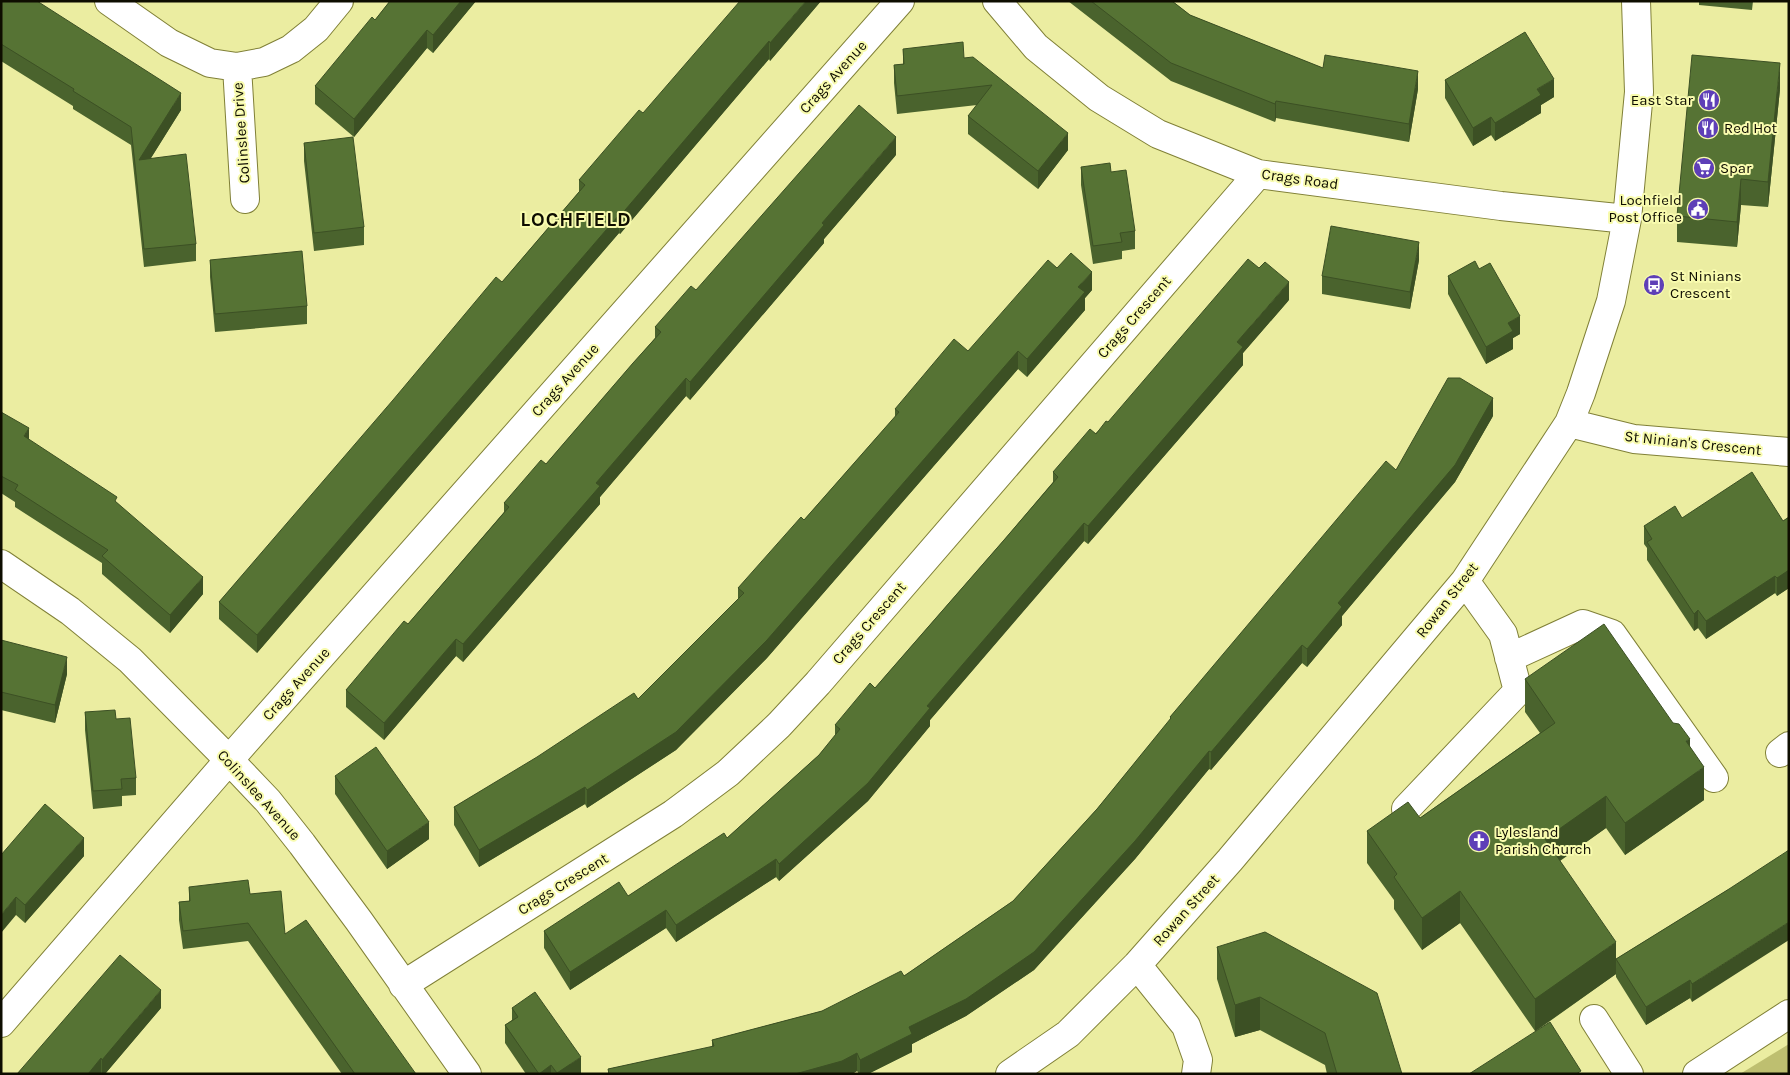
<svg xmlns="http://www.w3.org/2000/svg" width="1790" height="1075" viewBox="0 0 1790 1075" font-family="Karla,sans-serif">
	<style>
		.green { fill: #bebf70 }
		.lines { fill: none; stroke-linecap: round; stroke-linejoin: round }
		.minor-casing { stroke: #808037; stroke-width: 30 }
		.minor { stroke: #fff; stroke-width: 28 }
		.wall { fill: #4a632d }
		.shaded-wall { fill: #3c5024 }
		.building { fill: #567334; stroke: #3c5024 }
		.labels { text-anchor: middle; stroke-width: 4; stroke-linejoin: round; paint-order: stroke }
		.street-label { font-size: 15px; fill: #0e0d00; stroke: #f8fbae }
		.poi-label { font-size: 15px; fill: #0e0d00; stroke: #f8fbae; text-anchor: start }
		.district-label { font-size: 20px; font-weight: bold; letter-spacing: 1px; fill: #0e0d00; stroke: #f8fbae }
	</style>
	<rect width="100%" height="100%" fill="#ebeda1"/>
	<path class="green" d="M1789 1044V1074H1740Z"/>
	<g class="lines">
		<g class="minor-casing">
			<path id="minor" d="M109 1 169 43 210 63 237 67 264 62 291 49 316 29 339 1
				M997 1 1036 47 1099 98 1158 134 1258 174 1501 206 1627 219
				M237 67 245 199
				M1569 423 1634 439 1789 452
				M1 564 70 611 130 660 229 760 268 801 302 844 359 921 467 1074
				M1509 658 1583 624 1612 634 1714 778
				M1780 753 1789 746
				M1406 809 1518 691 1503 634 1465 581
				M1137 965 1186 1026 1198 1060 1196 1074
				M403 985 673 814 728 773 779 725 818 683 1258 174
				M1594 1019 1629 1074
				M1 1023 229 760 900 1
				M1010 1074 1068 1034 1137 965 1230 860 1465 581 1569 423 1581 393 1611 301 1627 219 1639 92 1636 1
				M1697 1074 1789 1014"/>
		</g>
		<use href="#minor" class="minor"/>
	</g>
	<path class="wall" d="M1 1 181 110 151 158 196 244V261L144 267 131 145 73 109V106L1 61Z
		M390 1H476L433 53 427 48 354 137 315 104V86L375 20Z
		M821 1 770 61 769 59 620 234 619 233 257 653 219 619V602L502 282 579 192V180L643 113Z
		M1068 1H1172L1190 15 1323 68 1418 89 1409 142 1276 118 1275 122 1171 81Z
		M1699 1H1753L1752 10 1699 5Z
		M903 49 964 58 1068 150 1038 189 968 134V116L977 105 897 114 894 83V65L903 64Z
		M1445 80 1554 97 1541 105V113L1495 141 1491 135 1473 146 1445 98Z
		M1780 89 1768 207 1741 205 1737 247 1677 242V216Z
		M304 143 364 227V245L314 251 304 161Z
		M896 155 824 239V243L690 400 686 396 600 497V504L463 662 456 656 384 740 346 707V690L408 624 504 512V503L546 464 655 338V327L696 290Z
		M1081 167 1111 172 1135 231V249L1122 251V259L1093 264 1081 185Z
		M210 260 307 306V324L215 332 210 277Z
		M1419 260 1410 309 1322 294V276Z
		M1057 268 1092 290 1085 298V310L1027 377 1018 369 767 658 676 750 587 808 585 804 479 867 454 825V807L638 699 738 599V588L804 520 895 417V409L968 351Z
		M1479 269 1520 334 1513 338V349L1486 364 1448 294V276Z
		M1289 300 1243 353V365L1088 544 1084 541 1012 624 930 720V726L868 801 779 881 776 877 676 942 666 928 570 990 544 948V931L628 896 727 838 819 755 835 736V725L875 688 888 673 1004 540 1053 482V472L1108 422Z
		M1 412 29 440 117 503 203 594 170 633 102 574V563L15 507V502L1 493Z
		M1493 416 1455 482 1342 616V625L1307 667 1302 663 1211 770 1209 769 1135 859 1034 970 966 1016 912 1044V1052L868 1074H859L857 1071 852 1074H608V1069L712 1047V1040L822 1011 904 976 1013 901 1097 809 1170 720V717L1396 470Z
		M1789 517V588L1777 596 1775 593 1706 639 1698 628 1694 631 1647 560V548L1644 544V526L1682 518 1783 521Z
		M1 640 67 674 55 723 1 710Z
		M1525 679 1690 747 1704 800 1625 855 1606 828 1560 861 1616 974 1536 1031 1581 1074 1535 1031 1460 923 1422 950 1394 909V900L1367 863V831L1420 818 1540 733 1525 712Z
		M85 712 116 719 136 778V795L122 796V806L93 809 85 730Z
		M335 776 429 839 387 869 335 794Z
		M1 855 84 856 25 923 16 915Z
		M189 887 250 894 285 934 416 1074H342L248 941 183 949 179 920V902L189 901Z
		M1729 889 1692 1002 1690 998 1646 1025 1616 977V959Z
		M1217 947 1402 1074H1327L1325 1065 1260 1030 1235 1037 1217 979Z
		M161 1008 105 1074H17Z
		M512 1008 581 1074H526L505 1043V1025L512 1020Z"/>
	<path class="shaded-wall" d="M461 1H476L433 53V35Z
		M806 1H821L770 61V43Z
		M427 30V48L354 137V119Z
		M769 41V59L620 234V216Z
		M1780 63V89L1768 207V182Z
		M1418 71V89L1409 142V124Z
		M1554 79V97L1541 105V113L1495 141V123L1537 89Z
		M181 93V110L139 177V160Z
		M1276 101V118L1275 122V104Z
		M1491 117V135L1473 146V128Z
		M1068 133V150L1038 189V171Z
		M896 137V155L824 239V243L690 400V382L822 223Z
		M1741 179V205L1737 247V222Z
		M619 215V233L257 653V635Z
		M1419 242V260L1410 309V292Z
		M1092 272V290L1085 298V310L1027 377V359L1078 287Z
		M1289 282V300L1243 353V365L1088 544V526L1237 342Z
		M1520 316V334L1513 338V349L1486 364V347L1508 323Z
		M1018 351V369L767 658 676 750 587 808V790Z
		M686 378V396L600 497V504L463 662V644L596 483Z
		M1493 398V416L1455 482 1342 616V625L1307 667V649L1338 603Z
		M29 428V446L24 436Z
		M1084 523V541L930 720V726L868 801 779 881V864L927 706Z
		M1789 570V588L1777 596V578Z
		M1775 576V593L1706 639V621Z
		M203 577V594L170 633V615Z
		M1698 610V628L1694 631V614Z
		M456 639V656L384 740V723Z
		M1302 645V663L1211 770V752Z
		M67 657V674L55 723V705Z
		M1690 739V771L1686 741Z
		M1209 751V769L1135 859 1034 970 966 1016 912 1044V1052L868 1074H860V1060L909 1027Z
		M1704 767V800L1625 855V823Z
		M585 787V804L479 867V850Z
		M1606 796V828L1545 871V839Z
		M429 822V839L387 869V851Z
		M84 838V856L25 923V905Z
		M776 859V877L676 942V925Z
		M1460 891V923L1422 950V918Z
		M16 897V915L1 933V915Z
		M666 910V928L570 990V972Z
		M1789 922V940L1692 1002V984Z
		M1616 942V974L1535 1031V999Z
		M1690 980V998L1646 1025V1007Z
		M161 990V1008L105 1074H102V1060Z
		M1260 997V1030L1235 1037V1005Z
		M857 1053V1071L852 1074H795Z
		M581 1057V1074H557V1073Z
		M101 1058V1074H88Z
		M551 1065V1074H539Z"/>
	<path class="building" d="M1 1H37L181 93 139 160 186 154 196 244 144 249 131 127 73 91 74 89 1 44Z
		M390 1H461L433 35 427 30 354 119 315 86 372 17 375 20Z
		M740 1H806L770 43 769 41 620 216 619 215 257 635 219 602 393 400 496 277 502 282 585 185 579 180 639 110 643 113Z
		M1091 1H1172L1190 15 1323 68 1325 55 1418 71 1409 124 1276 101 1275 104 1171 63Z
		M1525 32 1554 79 1537 89 1541 95 1495 123 1491 117 1473 128 1445 80Z
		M963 42 964 58 973 57 1068 133 1038 171 968 116 992 85 897 96 894 65 904 64 903 49Z
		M1692 55 1780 63 1768 182 1741 179 1737 222 1677 216Z
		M859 105 896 137 822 223 824 225 690 382 686 378 596 483 600 486 463 644 456 639 384 723 346 690 404 621 408 624 509 507 504 503 541 460 546 464 633 363 661 332 655 327 691 286 696 290Z
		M353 137 364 227 314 233 304 143Z
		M1110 163 1111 172 1126 170 1135 231 1120 233 1122 242 1093 246 1081 167Z
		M1331 226 1419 242 1410 292 1322 276Z
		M302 251 307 306 215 314 210 260Z
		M1071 253 1092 272 1078 287 1085 292 1027 359 1018 351 767 640 676 732 587 790 585 787 479 850 454 807 537 757 634 693 638 699 744 593 738 588 801 517 804 520 899 412 895 409 954 339 968 351 1048 260 1057 268Z
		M1248 259 1259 268 1265 262 1289 282 1237 342 1243 347 1088 526 1084 523 1012 607 927 706 930 708 868 783 779 864 776 859 676 925 666 910 570 972 544 931 619 882 628 896 724 833 727 838 819 755 840 729 835 725 870 683 875 688 888 673 1004 540 1058 477 1053 472 1090 429 1096 434 1106 421 1108 422Z
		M1475 261 1479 269 1490 263 1520 316 1508 323 1513 331 1486 347 1448 276Z
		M1448 378H1460L1493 398 1455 465 1338 603 1342 607 1307 649 1302 645 1211 752 1209 751 1135 841 1034 952 966 999 909 1027 912 1034 860 1060 857 1053 842 1061 795 1074H609L608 1069 714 1046 712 1040 822 1011 901 971 904 976 1013 901 1097 809 1171 718 1170 717 1386 461 1396 470Z
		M1 412 29 428 24 436 117 497 115 501 203 577 170 615 102 556 108 550 15 490 18 485 1 476Z
		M1752 472 1783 521 1789 517V570L1777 578 1775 576 1706 621 1698 610 1694 614 1647 542 1652 539 1644 526 1675 506 1682 518Z
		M1604 624 1673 723 1679 724 1690 739 1686 741 1704 767 1625 823 1606 796 1545 839 1616 942 1535 999 1460 891 1422 918 1394 877 1397 874 1367 831 1408 802 1420 818 1555 723 1525 679Z
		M1 640 67 657 55 705 1 692Z
		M115 710 116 719 130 718 136 778 121 779 122 789 93 791 85 712Z
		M376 747 429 822 387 851 335 776Z
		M45 804 84 838 25 905 16 897 1 915V855Z
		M1789 850V922L1692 984 1690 980 1646 1007 1616 959 1729 889Z
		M248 880 250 894 281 891 285 934 306 920 416 1074H355L248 923 183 931 179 902 190 901 189 887Z
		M1265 932 1377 993 1402 1074H1337L1325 1033 1260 997 1235 1005 1217 947Z
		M120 955 161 990 102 1060 101 1058 88 1074H17Z
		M535 992 581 1057 557 1073 551 1065 539 1074 505 1025 518 1017 512 1008Z
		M1550 1022 1581 1071 1576 1074H1469Z"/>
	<defs>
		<g id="restaurant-disc" transform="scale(1.125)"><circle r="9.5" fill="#5e3fb7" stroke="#f8fbae"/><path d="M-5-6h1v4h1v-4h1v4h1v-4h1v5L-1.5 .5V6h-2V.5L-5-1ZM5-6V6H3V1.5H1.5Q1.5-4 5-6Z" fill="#fff"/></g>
		<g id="supermarket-disc" transform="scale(1.125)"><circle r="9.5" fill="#5e3fb7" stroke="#f8fbae"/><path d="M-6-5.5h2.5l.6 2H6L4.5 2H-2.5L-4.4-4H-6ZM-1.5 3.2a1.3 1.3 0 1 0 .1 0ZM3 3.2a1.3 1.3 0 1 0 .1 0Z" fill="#fff"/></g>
		<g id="civic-disc" transform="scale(1.125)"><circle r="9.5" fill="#5e3fb7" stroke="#f8fbae"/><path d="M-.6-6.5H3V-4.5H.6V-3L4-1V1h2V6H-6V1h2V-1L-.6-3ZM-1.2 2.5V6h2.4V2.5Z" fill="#fff"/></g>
		<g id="bus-disc" transform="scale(1.125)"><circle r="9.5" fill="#5e3fb7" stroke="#f8fbae"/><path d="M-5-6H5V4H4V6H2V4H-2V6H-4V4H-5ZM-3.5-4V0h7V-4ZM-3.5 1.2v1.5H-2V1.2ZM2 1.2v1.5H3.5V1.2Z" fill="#fff"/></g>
		<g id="church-disc" transform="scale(1.125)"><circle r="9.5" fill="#5e3fb7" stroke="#f8fbae"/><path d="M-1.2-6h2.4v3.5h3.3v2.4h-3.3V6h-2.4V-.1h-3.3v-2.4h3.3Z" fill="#fff"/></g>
	</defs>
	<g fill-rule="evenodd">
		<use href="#restaurant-disc" x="1709" y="100"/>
		<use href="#restaurant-disc" x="1708" y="128"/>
		<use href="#supermarket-disc" x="1704" y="168"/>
		<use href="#civic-disc" x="1698" y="209"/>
		<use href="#bus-disc" x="1654" y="285"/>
		<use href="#church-disc" x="1479" y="841"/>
	</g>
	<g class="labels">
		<g class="street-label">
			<text transform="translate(833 77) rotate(-48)" y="5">Crags Avenue</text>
			<text transform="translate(241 133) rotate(-94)" y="5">Colinslee Drive</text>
			<text transform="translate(1300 179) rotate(8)" y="5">Crags Road</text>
			<text transform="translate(1134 317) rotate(-49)" y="5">Crags Crescent</text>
			<text transform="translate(565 380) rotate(-48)" y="5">Crags Avenue</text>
			<text transform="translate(1693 443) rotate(6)" y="5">St Ninian's Crescent</text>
			<text transform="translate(1447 600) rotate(-52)" y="5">Rowan Street</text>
			<text transform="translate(869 623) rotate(-49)" y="5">Crags Crescent</text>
			<text transform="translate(296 684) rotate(-48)" y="5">Crags Avenue</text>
			<text transform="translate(259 795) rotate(48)" y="5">Colinslee Avenue</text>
			<text transform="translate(563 884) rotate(-32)" y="5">Crags Crescent</text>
			<text transform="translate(1186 910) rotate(-48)" y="5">Rowan Street</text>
		</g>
		<g class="poi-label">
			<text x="1693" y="105" text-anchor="end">East Star</text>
			<text x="1724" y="133">Red Hot</text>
			<text x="1720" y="173">Spar</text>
			<text x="1682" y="205" text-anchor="end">Lochfield<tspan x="1682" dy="17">Post Office</tspan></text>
			<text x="1670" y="281">St Ninians<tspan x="1670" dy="17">Crescent</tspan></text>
			<text x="1495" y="837">Lylesland<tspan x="1495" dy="17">Parish Church</tspan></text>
		</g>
		<g class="district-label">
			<text x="576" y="226">LOCHFIELD</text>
		</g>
	</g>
	<rect width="1790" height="1075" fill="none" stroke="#0e0d00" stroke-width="5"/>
</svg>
